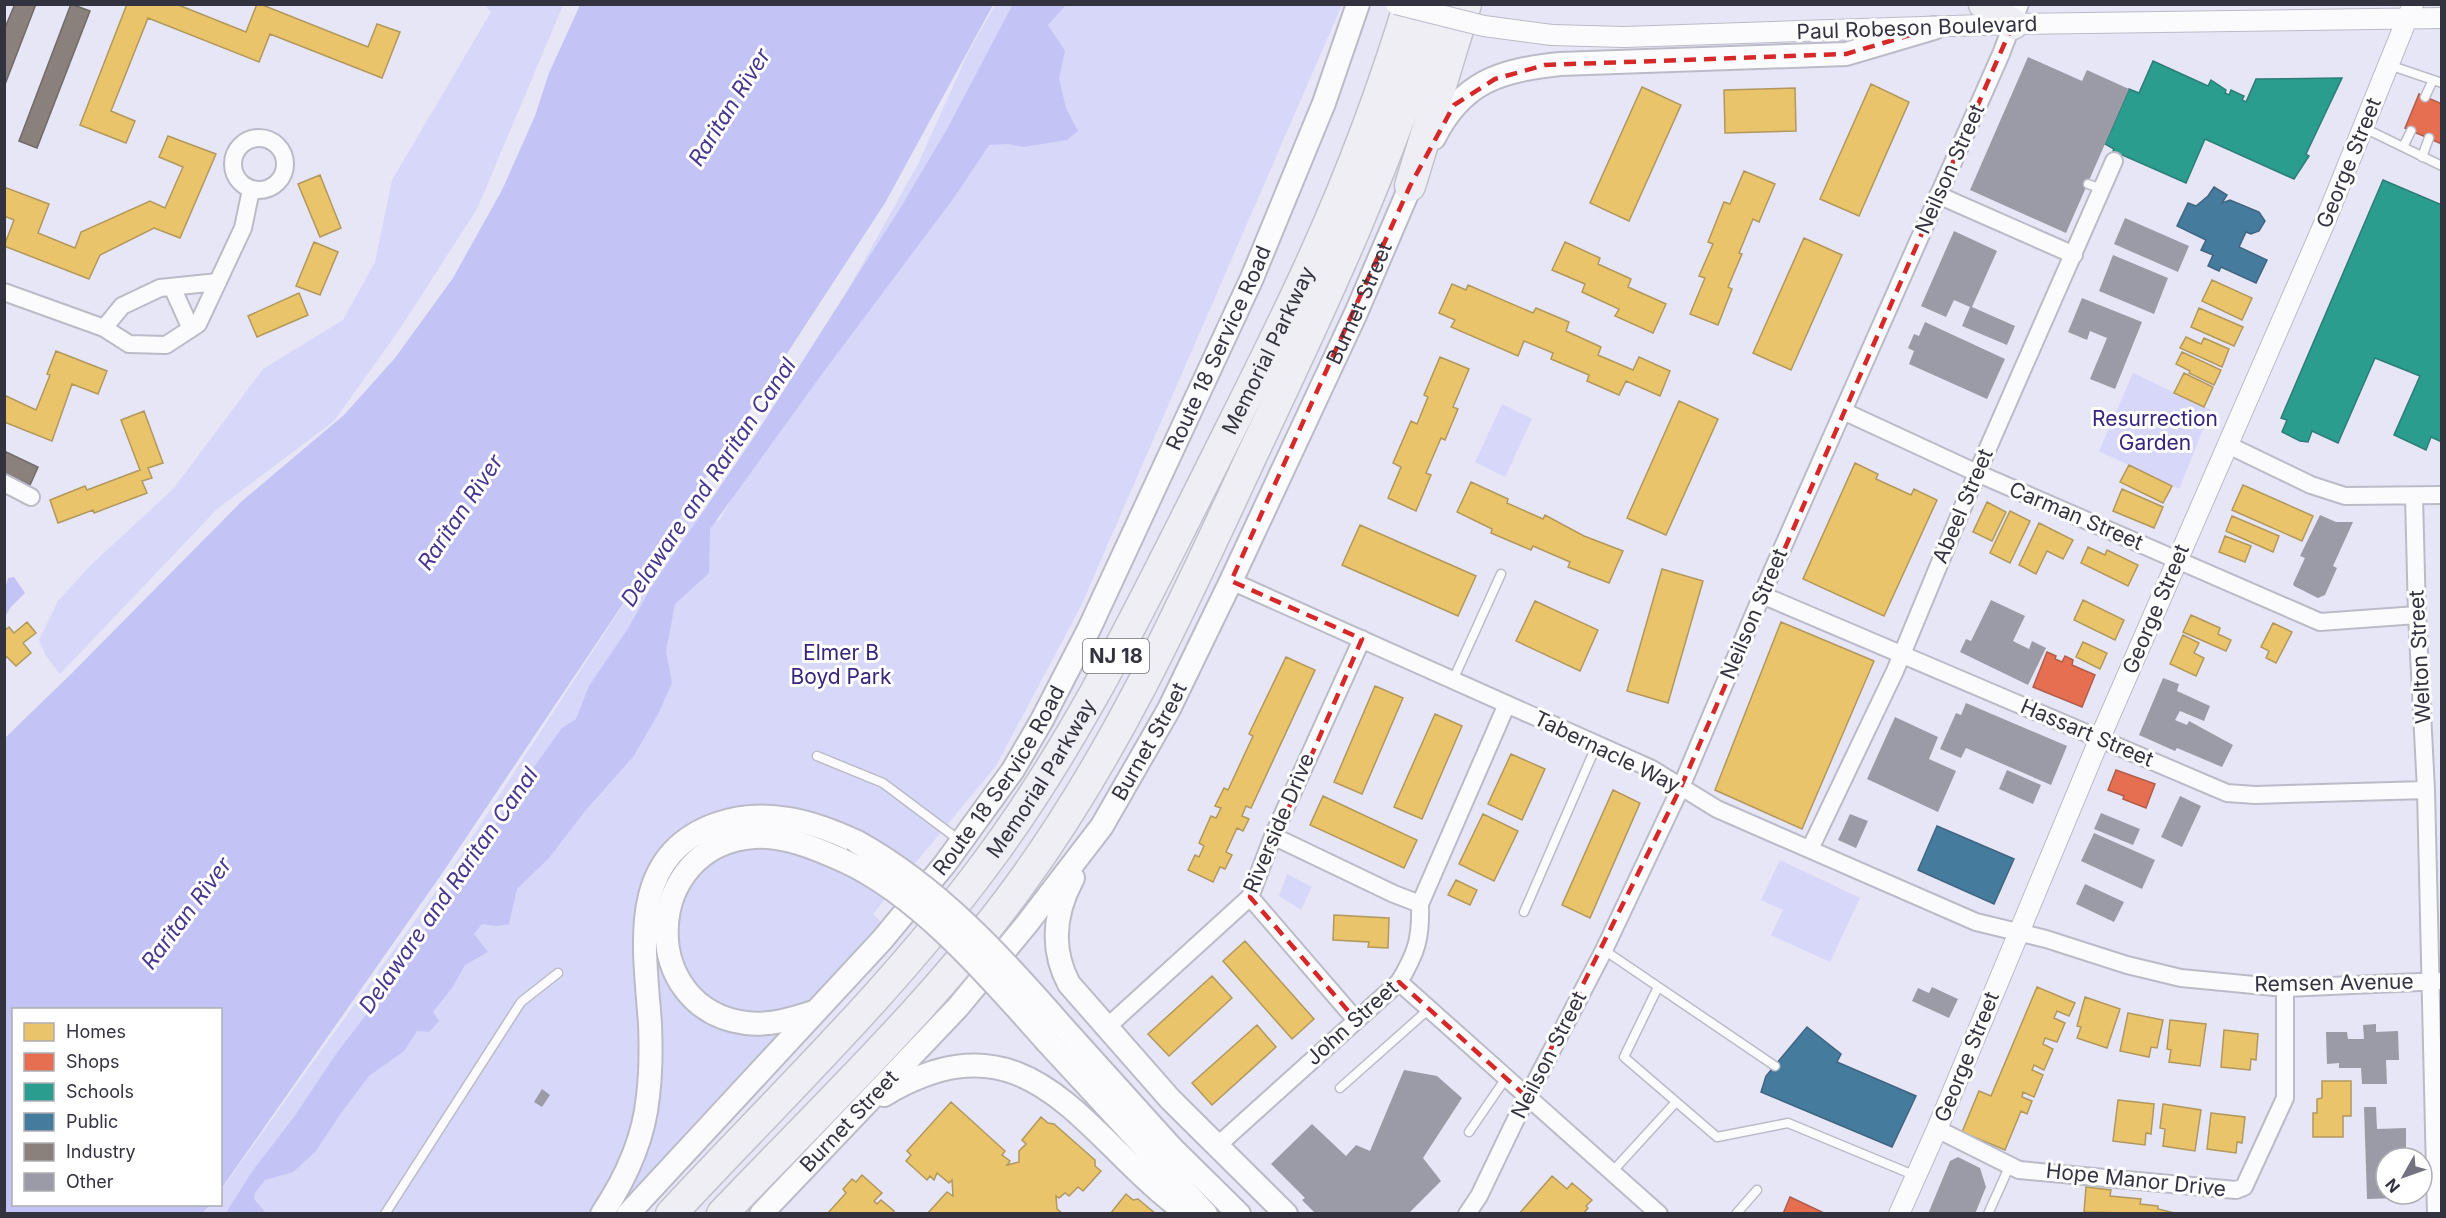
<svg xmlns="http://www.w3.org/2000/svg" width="2446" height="1218" viewBox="0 0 2446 1218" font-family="Inter,sans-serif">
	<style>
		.green { fill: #d7d7f9 }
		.water { fill: #c4c3f5 }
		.homes { fill: #e9c46a; stroke: #b2985d; stroke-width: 1.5 }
		.shops { fill: #e76f51; stroke: #b15d4c; stroke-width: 1.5 }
		.schools { fill: #2a9d8f; stroke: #2d7d77; stroke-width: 1.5 }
		.public { fill: #457b9d; stroke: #406581; stroke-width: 1.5 }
		.industry { fill: #8a817c; stroke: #706a6a; stroke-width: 1.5 }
		.building { fill: #9b9ba8 }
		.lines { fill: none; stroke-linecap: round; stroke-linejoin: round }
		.service-casing { stroke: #bbbbc8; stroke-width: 11 }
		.minor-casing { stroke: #bbbbc8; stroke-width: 20 }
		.tertiary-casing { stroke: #bbbbc8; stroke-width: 22 }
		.secondary-casing { stroke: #bbbbc8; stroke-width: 26 }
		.motorway-casing { stroke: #c1c1cb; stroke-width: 33 }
		.service { stroke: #fbfbfe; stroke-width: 8 }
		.minor { stroke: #fbfbfe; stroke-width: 16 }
		.tertiary { stroke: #fbfbfe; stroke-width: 20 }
		.secondary { stroke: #fbfbfe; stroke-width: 22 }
		.motorway { stroke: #eeeef4; stroke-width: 30 }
		.tertiary-bridge-casing { stroke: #bbbbc8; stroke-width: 22; stroke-linecap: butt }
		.secondary-bridge-casing { stroke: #bbbbc8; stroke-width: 26; stroke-linecap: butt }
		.tertiary-bridge { stroke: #fbfbfe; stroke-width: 20 }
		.secondary-bridge { stroke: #fbfbfe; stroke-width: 22 }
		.marked { fill: none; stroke: #d62828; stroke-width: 4.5; stroke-dasharray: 12 8; stroke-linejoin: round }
		.labels { text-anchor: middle; stroke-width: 6; stroke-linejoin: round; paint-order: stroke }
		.shield { fill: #fff; stroke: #707079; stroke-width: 1.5 }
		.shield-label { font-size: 20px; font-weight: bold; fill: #333340 }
		.street-label { font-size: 21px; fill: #333340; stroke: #fff }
		.park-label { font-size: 21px; fill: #37247f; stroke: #fff }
		.water-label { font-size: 22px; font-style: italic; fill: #443691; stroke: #fff }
	</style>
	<rect width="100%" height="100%" fill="#e6e6f6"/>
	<path class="green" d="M485 5H563L477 209 399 330 334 421 217 509 60 674 46 656 39 640 58 601 91 565 174 488 263 369 343 320 375 262 392 180 491 12Z
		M995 5H1342L1081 606 996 766 873 914 882 923 815 1012 786 1021 721 1112 680 1140 618 1213 204 1214 210 1205 220 1204 221 1190 447 876 684 511 719 521 918 164 969 51Z
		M2133 373 2211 410 2179 489 2099 451Z
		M1502 404 1532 419 1505 477 1475 462Z
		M1780 860 1860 898 1830 962 1771 935 1783 910 1761 900Z
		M1287 874 1312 887 1301 910 1279 896Z"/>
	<path class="water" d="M1013 4 1072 5H1066L1048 25 1065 51 1059 78 1066 108 1078 131 1067 140 1023 147 1009 144 989 145 953 199 822 374 710 529 709 573 675 604 666 651 672 683 657 716 633 757 585 811 549 858 517 889 509 924 497 926 482 924 474 934 488 952 465 965 452 988 433 1012 439 1021 429 1032 417 1031 404 1051 369 1076 341 1113 315 1152 293 1172 265 1180 255 1193 254 1199 266 1213H226L251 1173 294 1117 336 1054 385 990 524 781 562 728 576 719 589 686 629 627 650 589 754 437 901 207 947 129Z
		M580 5H993L885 203 771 378 641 577 441 875 221 1189 220 1010H14V1204L210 1205 203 1213H5V738L73 672 241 502 344 415 395 358 453 278 502 190 535 116 549 73Z
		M14 577 25 593 10 608 5 617V588L8 578Z"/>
	<path class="homes" d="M127 4H176L246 32 257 4H260L368 47 377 24 400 32 382 78 270 34 259 62 148 18 111 111 135 121 126 143 80 125Z
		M1871 84 1909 102 1859 216 1820 199Z
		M1642 87 1681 105 1629 221 1590 203Z
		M1795 88 1796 131 1725 133 1724 90Z
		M168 136 216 154 180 238 154 228 100 255 89 279 4 246 14 220 4 216V187L49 204 38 233 75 248 81 232 150 201 165 208 183 167 159 157Z
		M1744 171 1775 184 1759 222 1753 219 1739 253 1742 254 1728 287 1732 289 1718 325 1690 314 1705 278 1699 276 1713 244 1708 242 1724 202 1730 204Z
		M320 175 341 228 320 237 298 184Z
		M1804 238 1842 255 1791 370 1753 353Z
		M314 242 338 252 320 295 296 286Z
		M1565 242 1600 258 1598 264 1631 279 1628 287 1666 304 1653 333 1615 316 1619 309 1582 292 1585 284 1552 270Z
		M2212 280 2252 298 2242 320 2202 301Z
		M1452 284 1466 290 1468 285 1533 313 1536 308 1569 322 1566 331 1601 347 1598 355 1633 370 1639 357 1670 371 1660 396 1626 381 1619 395 1587 381 1589 375 1551 359 1553 353 1524 341 1518 356 1451 327 1455 320 1439 313Z
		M299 293 308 315 257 337 248 316Z
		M2199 308 2243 327 2234 346 2191 327Z
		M2186 337 2201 344 2204 338 2229 349 2222 367 2180 348Z
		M56 351 107 371 98 394 72 384 52 441 4 422V395L36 410 50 375 47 374Z
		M2182 352 2221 370 2214 385 2189 373 2190 371 2176 364Z
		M1440 357 1469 369 1453 407 1458 409 1445 440 1441 438 1426 473 1431 475 1416 511 1388 498 1401 467 1393 463 1411 421 1417 424 1428 397 1424 395Z
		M2184 373 2213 387 2204 407 2174 393Z
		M1679 401 1718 419 1666 535 1627 518Z
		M144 411 163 463 148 468 152 478 142 481 147 493 94 513 93 510 58 523 50 500 85 486 87 490 140 470 121 420Z
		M1855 463 1878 474 1876 479 1911 495 1914 489 1937 500 1884 616 1803 579Z
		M2129 465 2172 486 2163 503 2120 482Z
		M1471 482 1508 499 1507 503 1543 519 1545 515 1584 536 1623 551 1609 583 1568 567 1570 562 1533 546 1531 550 1491 533 1492 529 1457 512Z
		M2243 485 2313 516 2302 541 2232 510Z
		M2122 489 2163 507 2154 528 2113 511Z
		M1987 502 2006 512 1992 541 1973 532Z
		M2010 511 2030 521 2010 563 1990 553Z
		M2232 516 2279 536 2273 552 2226 531Z
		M2039 523 2073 540 2063 559 2047 551 2036 574 2019 565Z
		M1360 525 1476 576 1458 616 1342 565Z
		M2225 536 2251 546 2245 562 2219 552Z
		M2088 547 2105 555 2107 550 2138 565 2128 586 2081 563Z
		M1662 569 1703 581 1668 703 1627 691Z
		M2083 600 2124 620 2115 640 2074 620Z
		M1535 601 1598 630 1580 671 1516 641Z
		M2191 615 2220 628 2218 634 2231 640 2226 651 2183 632Z
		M27 622 36 633 23 643 31 653 16 666 7 657 4 659V631L9 627 14 633Z
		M1781 622 1874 661 1802 829 1715 790Z
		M2273 623 2292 632 2276 663 2266 658 2269 651 2261 647Z
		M2183 635 2199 643 2194 653 2204 658 2196 676 2170 664Z
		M2083 642 2107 653 2100 669 2076 657Z
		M1286 657 1315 670 1251 808 1246 806 1242 816 1249 819 1243 831 1237 828 1226 852 1232 855 1225 869 1220 867 1213 882 1188 870 1195 855 1199 857 1204 846 1199 843 1211 816 1216 818 1221 808 1215 806 1224 788 1228 790 1253 736 1249 734Z
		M1375 686 1403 698 1362 794 1334 782Z
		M1435 714 1462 726 1422 819 1394 807Z
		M1511 754 1545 769 1522 820 1488 804Z
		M1613 790 1640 803 1590 918 1562 905Z
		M1323 796 1417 840 1404 868 1310 825Z
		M1483 814 1518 831 1494 881 1459 864Z
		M1456 880 1477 890 1470 905 1448 895Z
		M1334 915 1389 918 1388 948 1368 947 1369 942 1333 940Z
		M1245 941 1314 1019 1292 1039 1223 961Z
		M1212 976 1232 998 1169 1056 1148 1034Z
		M2037 987 2075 1003 2069 1016 2057 1011 2054 1018 2065 1023 2057 1042 2045 1038 2043 1044 2053 1049 2044 1070 2034 1065 2032 1070 2043 1075 2034 1097 2023 1092 2022 1097 2032 1101 2027 1114 2021 1111 2005 1150 1962 1132 1979 1091 1991 1096Z
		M2085 997 2120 1009 2107 1048 2077 1038 2081 1027 2077 1026Z
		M2128 1013 2163 1020 2157 1048 2151 1047 2149 1057 2120 1051Z
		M2170 1020 2206 1024 2200 1066 2169 1062 2171 1050 2167 1049Z
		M1257 1025 1276 1047 1212 1105 1192 1083Z
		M2224 1030 2258 1034 2256 1060 2251 1059 2250 1070 2221 1067Z
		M2322 1081H2351V1116H2343V1137H2313V1113H2317V1099L2322 1098Z
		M2118 1100 2154 1104 2151 1134 2146 1133 2145 1145 2113 1141Z
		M951 1102 1005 1151 1002 1155 1010 1161 1007 1165 1019 1162V1151L1026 1144 1022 1140 1041 1117 1048 1123 1054 1124 1095 1160V1166L1101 1171 1083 1191 1078 1187 1069 1196 1065 1193 1059 1198 1056 1196 1057 1209 1063 1214H927L947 1192 953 1196 952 1180 949 1183 937 1173 934 1180 930 1176 927 1180 906 1161 911 1155 907 1151Z
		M2163 1104 2201 1110 2195 1151 2163 1146 2165 1129 2160 1128Z
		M2211 1113 2245 1117 2242 1143 2237 1142 2236 1153 2207 1149Z
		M862 1175 882 1193 874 1201 877 1204 881 1200 894 1211 892 1214H827L846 1193 843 1189 852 1179 856 1182Z
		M1552 1176 1567 1189 1572 1183 1592 1200 1586 1206 1588 1208 1583 1214H1519Z
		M2086 1187 2111 1190 2110 1196 2141 1199 2140 1204 2158 1206V1209L2179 1214 2084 1212Z
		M1126 1194 1133 1200 1138 1199 1156 1214H1110Z"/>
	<path class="shops" d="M2419 94 2442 104V144L2405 128Z
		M2047 652 2056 656 2055 659 2062 662 2065 656 2073 660 2072 665 2095 675 2082 707 2033 687Z
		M2116 770 2155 784 2146 808 2123 799 2124 796 2108 790Z
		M1790 1197 1826 1214H1783Z"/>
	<path class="schools" d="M2153 61 2208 86 2211 80 2226 90 2225 93 2229 95 2231 90 2244 96 2242 100 2246 102 2256 79 2342 78 2306 154 2309 156 2294 179 2205 139 2186 183 2113 151 2114 149 2105 144 2129 89 2139 93Z
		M2383 180 2442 205V442L2431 437 2426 450 2394 435 2420 376 2375 358 2338 443 2312 431 2308 442 2300 441 2282 432 2287 420 2281 418Z"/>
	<path class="public" d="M2214 187 2227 195 2222 203 2230 200 2259 212 2265 221 2259 231 2251 234 2246 232 2239 247 2267 260 2256 283 2221 267 2219 271 2208 266 2213 255 2201 250 2206 240 2177 226 2188 203 2196 206 2208 196Z
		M1937 826 2014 859 1994 904 1918 870Z
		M1807 1027 1841 1054 1837 1062 1916 1096 1892 1147 1761 1092 1766 1076Z"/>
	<path class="industry" d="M15 4H36L4 87V30Z
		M71 4 90 11 37 148 19 141Z
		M4 451 38 467 30 485 4 473Z"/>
	<path class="building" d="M2028 57 2082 81 2087 70 2129 89 2066 233 1970 190Z
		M2125 218 2189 246 2178 272 2114 244Z
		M1954 231 1997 251 1972 307 2015 326 2007 345 1962 326 1970 307 1954 300 1946 317 1921 306Z
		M2113 255 2168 278 2154 314 2099 291Z
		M2082 298 2142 322 2115 389 2090 379 2107 338 2090 331 2087 340 2068 332Z
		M1925 322 2005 359 1987 399 1909 364 1914 351 1908 348 1914 334 1919 336Z
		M2320 515 2336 522H2353L2333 566 2337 568 2325 595 2318 598 2294 586 2293 584 2305 558 2300 556Z
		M1991 600 2025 616 2013 641 2029 649 2032 641 2046 648 2028 685 1960 652 1966 639 1971 641Z
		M2163 678 2179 684 2177 691 2210 706 2204 721 2180 711 2175 720 2187 725 2189 721 2233 745 2222 767 2177 748 2175 751 2139 735Z
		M1966 703 2067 746 2051 785 1966 748 1961 758 1940 749 1956 713 1961 715Z
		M1895 717 1938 737 1929 759 1956 771 1938 812 1867 779Z
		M2007 770 2041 785 2033 804 1999 789Z
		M2180 796 2201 806 2182 847 2161 837Z
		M2101 813 2140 829 2133 845 2094 829Z
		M1850 814 1868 821 1856 848 1838 840Z
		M2094 833 2155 860 2142 889 2081 861Z
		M2085 884 2124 902 2114 922 2076 904Z
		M1932 987 1958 999 1949 1018 1912 1001 1918 988 1929 993Z
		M2376 1024V1032L2398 1031 2399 1060H2386L2387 1084H2362L2361 1068H2339V1063L2327 1064 2326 1032H2347L2348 1039H2364L2363 1025Z
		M1404 1070 1437 1076 1462 1098 1423 1158 1441 1181 1408 1214H1316L1302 1200 1305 1198 1271 1164 1312 1124 1346 1156 1356 1145 1370 1151Z
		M542 1089 550 1095 542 1107 534 1102Z
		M2364 1107H2376L2377 1129 2406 1128V1151H2396V1158H2386V1194H2399L2400 1198 2367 1199Z
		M1958 1157 1980 1168 1986 1187 1975 1214H1928L1950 1161Z"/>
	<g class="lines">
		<g class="service-casing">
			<path id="service" d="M2389 65 2442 83
				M2425 97 2433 80
				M2364 128 2442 166
				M2403 147 2411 131
				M2422 157 2429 138
				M2088 184 2102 189
				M1453 680 1501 574
				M817 756 883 783 959 840
				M1524 912 1597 744
				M1604 950 1775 1066
				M1658 987 1624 1057 1717 1137 1788 1123 1916 1176
				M1340 1088 1429 1009
				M1469 1132 1506 1078
				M1612 1172 1676 1102
				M385 1214 521 1002 558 973
				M1736 1214 1757 1190
				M1988 1214 2010 1165"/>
		</g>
		<g class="minor-casing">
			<path id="minor" d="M233 164a26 26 0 1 1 52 0a26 26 0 1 1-52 0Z
				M1938 195 2074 255
				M172 287 191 329
				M4 292 104 328 129 344 166 345 198 324 243 228 251 190
				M104 328 122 306 160 288 218 282
				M1843 411 1977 473 2320 622 2417 615
				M2228 445 2311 485 2345 496 2442 495
				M4 483 31 497
				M2414 496 2417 615 2426 790 2436 1214
				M1231 581 1652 769 1717 809 1976 922 2046 939 2127 965 2181 978 2285 988 2442 981
				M1762 595 2227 793 2255 795 2426 790
				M1273 836 1394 894 1420 904
				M1810 849 1895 671 1977 473 2114 161
				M1250 897 1356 1020
				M1399 982 1659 1214
				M1106 1028 1250 897 1273 836 1362 639
				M1937 1129 2019 1170 2236 1190 2244 1187 2285 1098V988
				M1217 1146 1399 982C1417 952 1421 938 1420 904L1507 704
				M1467 1214 1479 1196 1515 1121 1604 950 1681 787 1770 576 2001 54 2020 4"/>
		</g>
		<g class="tertiary-casing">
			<path id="tertiary" d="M1552 35 1624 37 2013 24 2442 18
				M1899 1214 1937 1129 2100 738 2324 224 2413 4"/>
		</g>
		<g class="secondary-casing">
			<g id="secondary">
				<path d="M1434 138C1462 82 1500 70 1560 64L1846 54 1934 28"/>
				<path d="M1073 878C1054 913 1050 948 1069 984L1170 1099 1286 1214"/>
				<path d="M814 1012C792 1019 770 1026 746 1023 636 1009 642 845 754 837 784 835 815 848 842 860"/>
				<path d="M1062 1026 1172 1148 1239 1214"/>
				<path d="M1047 1042 1206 1214"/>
				<path d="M884 1095C1033 1006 1084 1140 1188 1214"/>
				<path d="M602 1214C626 1178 644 1139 648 1096 651 1072 651 1048 650 1024 645 949 626 856 717 824 764 807 813 821 857 842"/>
				<path id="s1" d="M628 1214 882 940 945 864 1013 770 1042 720 1089 629 1252 278 1324 103 1358 4"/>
				<path id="s2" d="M761 1214 958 1007 1026 925 1102 826 1169 709 1231 581 1356 313 1416 173"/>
			</g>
		</g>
		<g class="motorway-casing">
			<g id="motorway">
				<path d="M1984 4 2013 24"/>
				<path d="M1410 186 1466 4"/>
				<path id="s3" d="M671 1214C777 1100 891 991 984 866 1074 746 1138 613 1205 480 1242 405 1281 330 1315 254 1352 172 1383 89 1409 4"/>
				<path d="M722 1214C823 1108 933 1004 1019 886 1117 752 1184 602 1253 453 1322 307 1391 160 1438 4"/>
			</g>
		</g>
		<use href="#service" class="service"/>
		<use href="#minor" class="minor"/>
		<use href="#tertiary" class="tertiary"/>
		<use href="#secondary" class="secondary"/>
		<use href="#motorway" class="motorway"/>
		<g class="tertiary-bridge-casing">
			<path id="tertiary-bridge" d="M1396 4 1484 26 1552 35"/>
		</g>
		<g class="secondary-bridge-casing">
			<path id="secondary-bridge" d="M857 842C937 886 1003 958 1062 1026
				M842 860C920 895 991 979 1047 1042"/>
		</g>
		<use href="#tertiary-bridge" class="tertiary-bridge"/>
		<use href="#secondary-bridge" class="secondary-bridge"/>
	</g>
	<path class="marked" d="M2013 24 1681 787 1527 1097 1399 982 1356 1020 1250 897 1362 639 1231 581 1410 186 1454 105 1495 79 1545 65 1846 54 1934 28Z"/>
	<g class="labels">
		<rect class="shield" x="1083" y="639" width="66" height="34" rx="4.5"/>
		<g class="shield-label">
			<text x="1116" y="663">NJ 18</text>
		</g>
		<g class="street-label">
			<text transform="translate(1917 28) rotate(-2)" y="7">Paul Robeson Boulevard</text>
			<text transform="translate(2349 163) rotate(-68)" y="7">George Street</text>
			<text transform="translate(1950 169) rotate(-66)" y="7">Neilson Street</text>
			<text dy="7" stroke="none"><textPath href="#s2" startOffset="1100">Burnet Street</textPath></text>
			<text dy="7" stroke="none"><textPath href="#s1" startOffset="1058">Route 18 Service Road</textPath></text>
			<text dy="7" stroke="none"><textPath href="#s3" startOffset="1058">Memorial Parkway</textPath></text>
			<text transform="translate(1963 506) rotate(-67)" y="7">Abeel Street</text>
			<text transform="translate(2076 516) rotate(23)" y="7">Carman Street</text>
			<text transform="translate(2156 609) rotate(-67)" y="7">George Street</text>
			<text transform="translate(1754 614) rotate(-67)" y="7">Neilson Street</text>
			<text transform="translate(2420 657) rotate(-93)" y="7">Welton Street</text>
			<text transform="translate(2087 733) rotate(23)" y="7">Hassart Street</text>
			<text dy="7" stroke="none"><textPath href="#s2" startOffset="614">Burnet Street</textPath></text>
			<text transform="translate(1607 752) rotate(26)" y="7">Tabernacle Way</text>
			<text dy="7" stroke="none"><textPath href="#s3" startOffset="573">Memorial Parkway</textPath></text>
			<text dy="7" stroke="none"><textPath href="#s1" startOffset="572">Route 18 Service Road</textPath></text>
			<text transform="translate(1279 823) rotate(-67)" y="7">Riverside Drive</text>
			<text transform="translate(2334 983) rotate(-1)" y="7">Remsen Avenue</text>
			<text transform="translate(1352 1023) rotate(-42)" y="7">John Street</text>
			<text transform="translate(1549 1055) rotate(-63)" y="7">Neilson Street</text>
			<text transform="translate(1967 1057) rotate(-68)" y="7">George Street</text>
			<text dy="7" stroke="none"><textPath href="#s2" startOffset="128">Burnet Street</textPath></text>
			<text transform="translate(2136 1180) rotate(6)" y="7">Hope Manor Drive</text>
		</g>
		<g class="park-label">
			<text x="2155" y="426">Resurrection<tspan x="2155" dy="24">Garden</tspan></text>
			<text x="841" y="660">Elmer B<tspan x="841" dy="24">Boyd Park</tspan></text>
		</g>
		<g class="water-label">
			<text transform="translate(729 107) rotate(-58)" y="8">Raritan River</text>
			<text transform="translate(708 482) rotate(-56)" y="8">Delaware and Raritan Canal</text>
			<text transform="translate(460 512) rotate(-56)" y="8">Raritan River</text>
			<text transform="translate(448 890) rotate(-55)" y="8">Delaware and Raritan Canal</text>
			<text transform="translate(186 913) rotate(-53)" y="8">Raritan River</text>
		</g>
	</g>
	<rect width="2446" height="1218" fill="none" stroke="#333340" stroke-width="12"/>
	<rect x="12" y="1008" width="210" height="198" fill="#ffffff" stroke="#adadb3" stroke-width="1.5"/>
	<rect x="24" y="1023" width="30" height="18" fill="#e9c46a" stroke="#adadb3" stroke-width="1.5"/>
	<text x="66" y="1038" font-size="18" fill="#333340">Homes</text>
	<rect x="24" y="1053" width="30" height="18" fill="#e76f51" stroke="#adadb3" stroke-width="1.5"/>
	<text x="66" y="1068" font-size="18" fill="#333340">Shops</text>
	<rect x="24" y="1083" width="30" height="18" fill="#2a9d8f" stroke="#adadb3" stroke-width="1.5"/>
	<text x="66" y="1098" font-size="18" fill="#333340">Schools</text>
	<rect x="24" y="1113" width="30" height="18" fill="#457b9d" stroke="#adadb3" stroke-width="1.5"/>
	<text x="66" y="1128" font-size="18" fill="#333340">Public</text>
	<rect x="24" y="1143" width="30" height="18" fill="#8a817c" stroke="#adadb3" stroke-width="1.5"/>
	<text x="66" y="1158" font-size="18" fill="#333340">Industry</text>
	<rect x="24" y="1173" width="30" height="18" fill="#9b9ba8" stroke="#adadb3" stroke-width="1.5"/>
	<text x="66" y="1188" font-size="18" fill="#333340">Other</text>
	<g transform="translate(2404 1176) rotate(230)"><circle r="28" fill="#ffffff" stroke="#adadb3" stroke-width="1.5"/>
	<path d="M0-4.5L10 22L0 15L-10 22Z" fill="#727280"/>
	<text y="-9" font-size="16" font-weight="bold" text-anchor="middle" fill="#333340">N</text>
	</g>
</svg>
